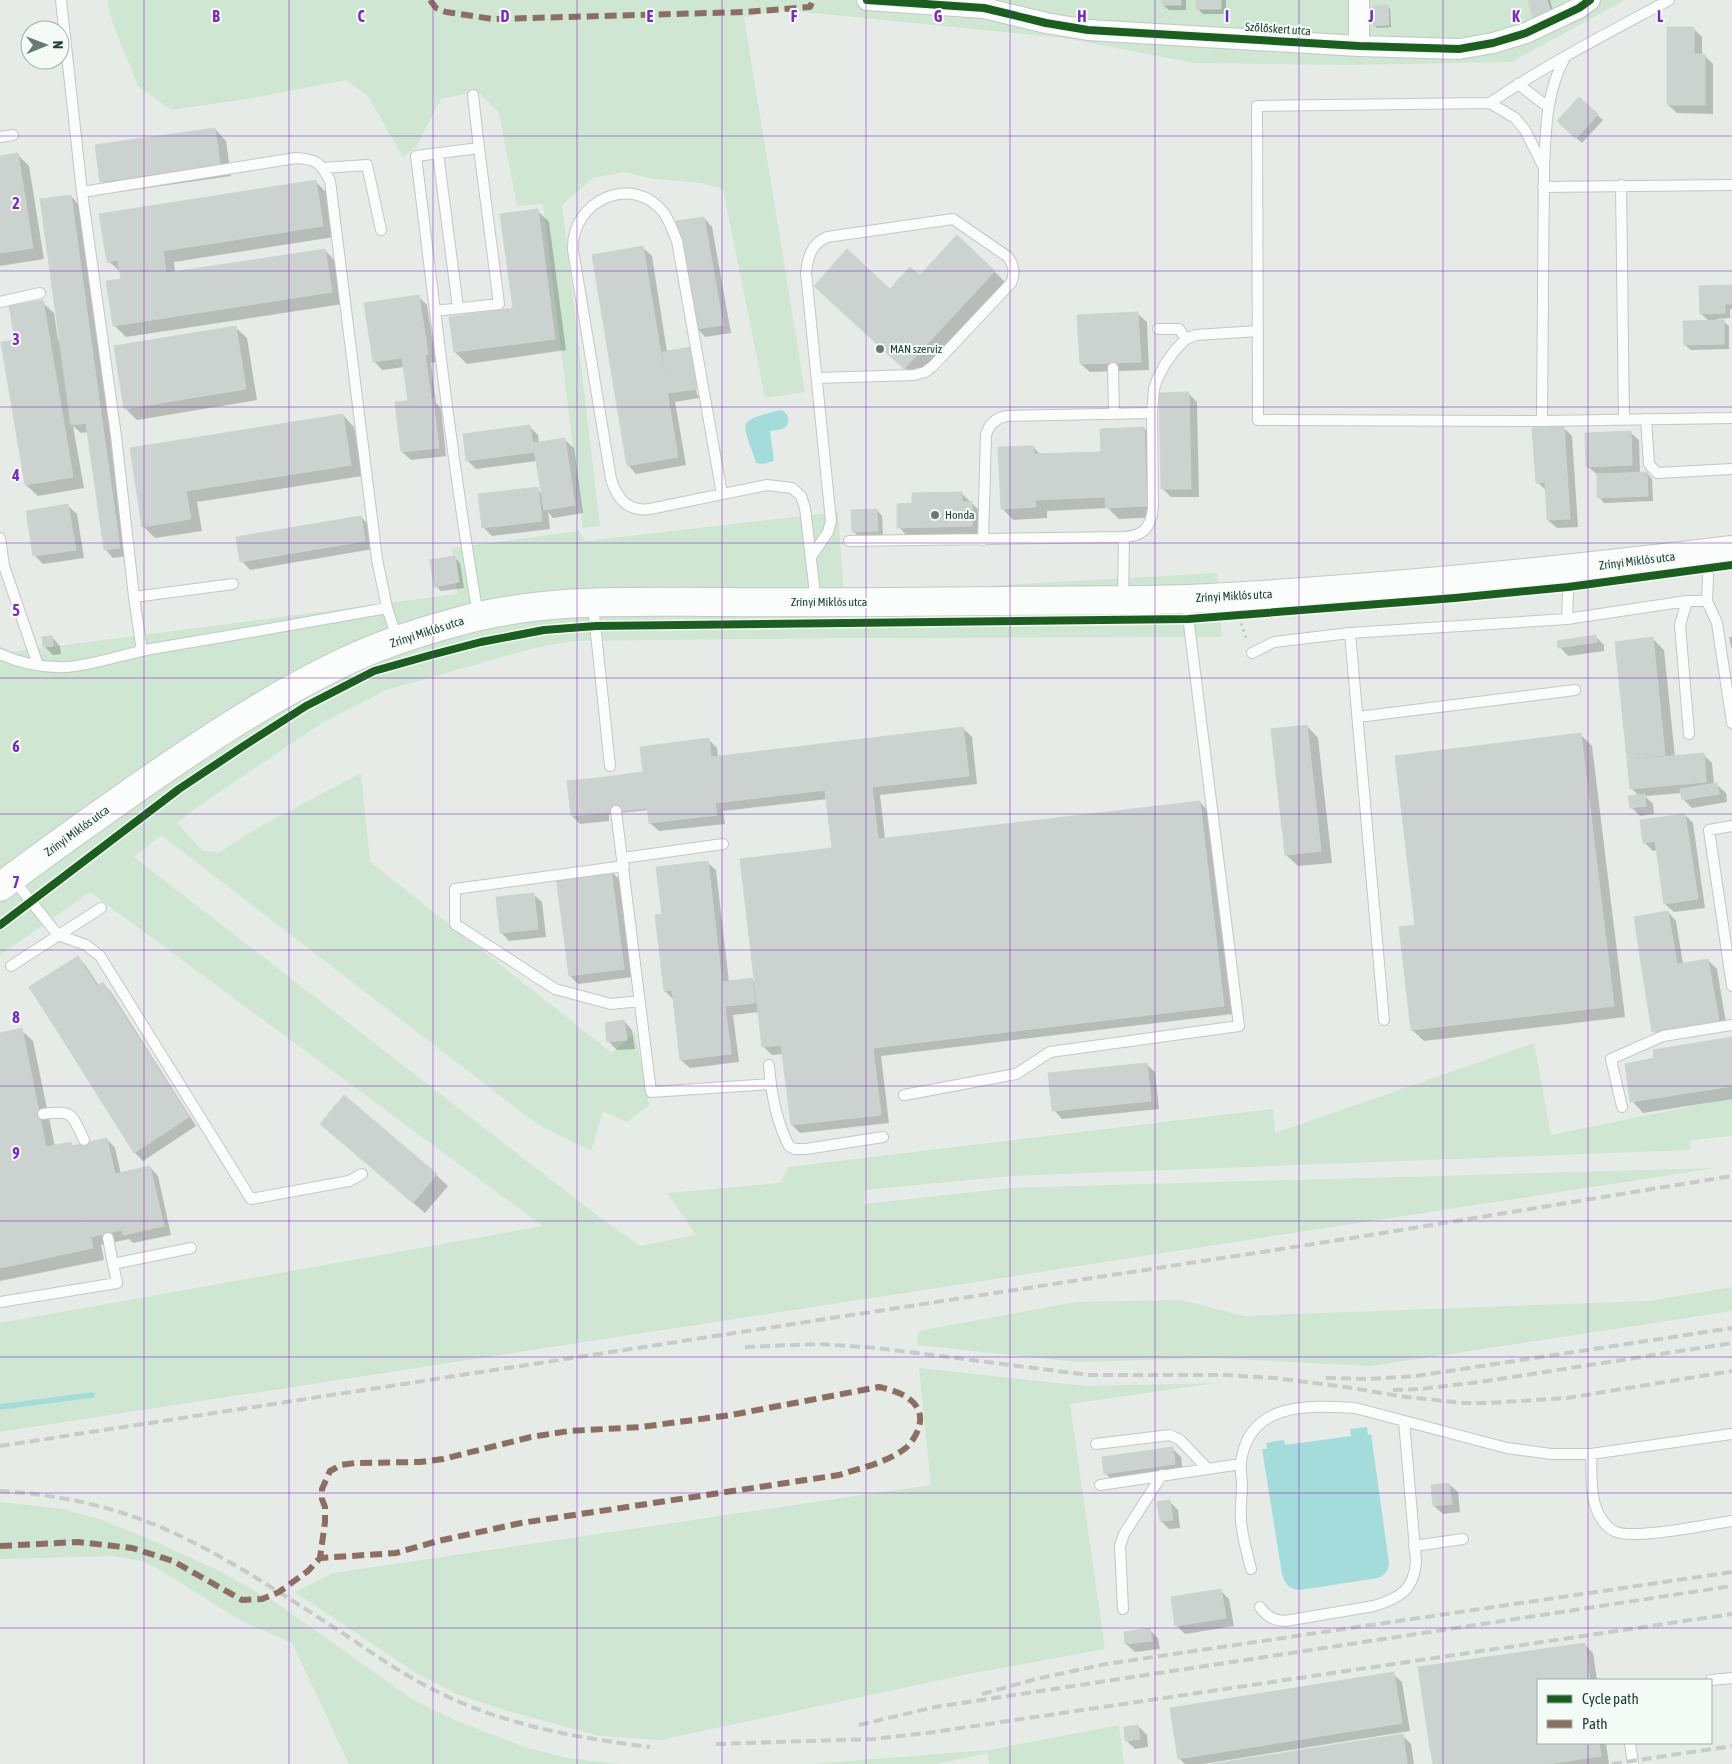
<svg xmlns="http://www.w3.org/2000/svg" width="1732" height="1764" viewBox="0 0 1732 1764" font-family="'Asap Condensed',sans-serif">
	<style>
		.green { fill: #cee6d2 }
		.water { fill: #a4dcdc }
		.shadow { fill: #0003; fill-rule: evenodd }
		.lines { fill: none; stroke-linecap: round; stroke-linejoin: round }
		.stream { stroke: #a4dcdc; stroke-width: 5.5 }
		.building { fill: #ccd2cf; stroke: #ced4d1 }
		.lane-casing { stroke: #c3c8c5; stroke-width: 12 }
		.street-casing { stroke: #c3c8c5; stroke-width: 22 }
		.secondary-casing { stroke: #c1c9c5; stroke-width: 30 }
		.path { stroke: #c2cbc6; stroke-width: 3; stroke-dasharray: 2.5 4; stroke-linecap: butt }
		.lane { stroke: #fbfcfc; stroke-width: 10 }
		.street { stroke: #fbfcfc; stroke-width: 20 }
		.secondary { stroke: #fbfcfc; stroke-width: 28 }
		.rail { stroke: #c7ccca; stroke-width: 4; stroke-dasharray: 10 5; stroke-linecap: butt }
		.quiet { stroke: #8d6e63; stroke-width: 6; stroke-dasharray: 12 6; stroke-linecap: butt }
		.cycleway-casing { stroke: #f4faf6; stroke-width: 11 }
		.cycleway { stroke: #1b5e20; stroke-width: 8 }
		.grid { fill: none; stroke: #7b2cbf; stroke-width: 1; stroke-opacity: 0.55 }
		.poi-dot { fill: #667c73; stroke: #f4faf6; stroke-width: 2 }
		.labels { text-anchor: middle; stroke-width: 4; stroke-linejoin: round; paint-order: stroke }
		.street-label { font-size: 12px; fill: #214134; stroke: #f4faf6 }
		.poi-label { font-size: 12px; fill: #214134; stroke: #f4faf6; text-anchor: start }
		.grid-label { font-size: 16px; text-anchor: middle; font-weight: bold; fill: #7b2cbf; stroke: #f4faf6; stroke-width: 4; stroke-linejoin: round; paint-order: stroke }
	</style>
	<rect width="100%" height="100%" fill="#e6ebe8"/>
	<path class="green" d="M107 0H1625L1511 62 1347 65 1194 63 1064 38 784 10 744 17 805 392 765 398 723 189 702 183 654 179 624 172 593 178 562 205 600 526 583 528 543 204 517 206 499 113 477 91 441 99 416 147 403 157 368 96 346 80 253 98 171 110 138 86 113 24Z
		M838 512 844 594 1217 573 1222 637 840 638 573 641 534 648 386 690 322 723 200 805 177 823 203 851 220 852 259 827 361 773 370 862 612 1053 635 1032 649 1105 627 1122 603 1111 591 1151 537 1124 161 835 134 857 599 1217 640 1246 696 1235 667 1193 780 1183 789 1167 1273 1109 1275 1133 1534 1043 1551 1135 1732 1098V1136L1691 1140 1690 1150 1010 1176 865 1190 864 1204 1010 1188 1716 1168 0 1432V1323L543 1226 90 892 0 955V646L11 652 457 594 452 548 579 531 585 541Z
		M1732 1287V1311L1371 1366 1213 1358 1077 1362 917 1345 919 1331 1076 1302 1181 1300 1244 1316 1648 1301Z
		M919 1368 1086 1386 1216 1383 1070 1404 1105 1649 968 1674 660 1740 600 1736 504 1710 457 1694 416 1673 295 1592 333 1573 931 1485Z
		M0 1502 64 1509 102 1520 156 1542 219 1571 275 1602 413 1700 459 1722 525 1747 567 1758 620 1764H349L292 1643 240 1620 160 1570 142 1561 114 1556 0 1559Z
		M1119 1725 1124 1764H989L988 1753 937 1764H811L989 1750Z"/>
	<path class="water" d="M781 410C789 413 792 425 782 429 779 430 774 430 770 431L774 461 763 464 756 463C744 423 732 421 781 410Z
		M1367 1427 1368 1435 1371 1434 1389 1563C1388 1571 1386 1574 1378 1578L1300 1590C1289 1589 1285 1584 1282 1574L1262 1449H1267L1266 1443 1284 1440 1285 1445 1351 1436 1350 1429Z"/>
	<path class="shadow" d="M1163 0H1186V10H1169L1163 5Z
		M1198 0H1226V14H1203L1198 9Z
		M1529 0H1550L1555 19 1539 23 1534 17Z
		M1388 7 1390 9 1391 27 1377 28 1374 25Z
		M1694 29 1702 37V56H1705L1713 64V114L1677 113 1668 105Z
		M1579 99 1603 120 1582 143 1564 127Z
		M215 129 226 141 231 176 112 193 101 181Z
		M17 154 29 166 44 259 0 266V157Z
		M316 182 327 193 334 237 174 262 175 273 325 250 336 262 343 304 126 337 114 325 122 280 121 272 108 261Z
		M71 196 79 205 128 556 113 558 105 549 89 432 81 433 73 426 84 488 38 496 26 485 16 341 42 302 54 313 58 340 61 339Z
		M537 210 549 222 566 350 467 364 455 352 451 318 514 309Z
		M704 218 712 227 731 333 705 337 697 328Z
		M643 248 652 256 667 352 690 349 699 357 705 397 675 402 686 465 636 474 628 465ZM691 357H693L699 395H697Z
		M994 271 1006 283 917 379 827 297 890 291Z
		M1732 286V309H1730V318L1717 319V321H1723L1729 326V349L1691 350 1685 345 1709 321 1701 314Z
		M418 296 427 305 436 362 431 363 436 403 441 408 446 456 411 460 402 452 397 404 411 402 409 399 404 367 382 370 374 361Z
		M1138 314 1147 322 1149 370 1090 372 1081 364Z
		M235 327 247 338 257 400 137 420 125 408Z
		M1188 393 1197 402 1199 497H1171L1163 489Z
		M343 415 354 427 362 476 197 502 202 531 155 538 143 526 131 449Z
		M529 426 538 435 539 443 565 440 574 448 583 513 553 518 548 512 550 529 492 536 483 527 537 489 542 494 537 461 476 469 468 461Z
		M1144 428 1155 440 1158 517 1119 519 1108 508 1047 511V518L1013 520 1002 508 1033 447 1041 455 1103 453Z
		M1564 428 1572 436 1578 527 1557 528 1548 520 1547 491 1537 482Z
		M1630 432 1639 440 1640 474 1647 473 1652 479 1653 501 1604 503 1599 497 1598 475 1588 467Z
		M961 493 980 511V534L907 536 899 527Z
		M68 506 77 514 84 558 43 564 35 556Z
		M877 510 882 516 883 536 859 537 853 531Z
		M361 517 369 525 373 549 250 570 242 561Z
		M454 557 460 563 464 588 441 591 436 586Z
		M1595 636 1604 645V651L1568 656 1560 647Z
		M52 637 60 646 61 654 53 655 45 647Z
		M1729 637H1732V648L1731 647Z
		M1653 639 1664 650 1675 757 1703 754 1712 763 1714 785H1717L1726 793 1727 802 1692 808 1683 799 1682 793 1645 796 1653 804 1654 814 1640 816 1632 808 1639 796 1631 788V761L1629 759Z
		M1307 726 1318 738 1332 863 1298 866 1286 855Z
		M963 728 972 737 977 784 880 795 885 839 1200 802 1208 811 1232 1014 881 1056 889 1123 800 1133 792 1125 783 1054 772 1055 763 1046 759 1012 733 1015 739 1062 690 1068 681 1060 673 999 665 991 663 915 707 862 716 870 729 982 751 979 756 984 834 849 828 799 723 811 725 824 659 831 650 823 649 810 609 814V821L580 824 572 816 645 773 709 740 717 748 718 757Z
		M1581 735 1592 746 1625 1017 1424 1041 1412 1030 1417 926Z
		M1685 815 1693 823 1705 908 1674 912 1665 904 1657 850 1653 851 1644 842Z
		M610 870 619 879 632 977 578 984 570 976Z
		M533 894 542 902 546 937 509 941 501 932Z
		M1668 912 1676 921 1683 964 1708 960 1717 969 1727 1029 1662 1040 1654 1031 1635 918Z
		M78 957 86 966 99 986 103 984 111 992 196 1126 143 1161 135 1153 31 987Z
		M624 1021 632 1030 635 1049 617 1050 609 1042Z
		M21 1030 33 1041 55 1147 71 1144 74 1146 107 1139 115 1148 121 1174 150 1167 158 1176 171 1235 133 1243 129 1239 101 1245 104 1260 0 1281V1034Z
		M1732 1039V1099L1643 1113 1632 1101Z
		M1146 1064 1155 1072 1159 1109 1062 1119 1054 1110Z
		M321 1124 436 1175 448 1186 425 1213Z
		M1172 1448 1181 1457 1183 1473 1114 1482 1106 1474Z
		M1449 1484 1458 1492 1460 1512 1443 1514 1434 1506Z
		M1169 1501 1178 1510 1180 1528 1169 1529 1161 1521Z
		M1220 1590 1229 1599 1234 1626 1185 1634 1177 1626Z
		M1150 1630 1158 1638 1160 1649 1135 1652 1126 1644Z
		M1584 1644 1593 1653 1597 1680H1538V1743H1606L1609 1764H1434L1420 1668Z
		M1393 1674 1402 1682 1410 1731 1203 1764H1185L1179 1758Z
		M1138 1726 1147 1735 1148 1747 1135 1749 1126 1740Z
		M1402 1735 1411 1744 1414 1764H1220Z"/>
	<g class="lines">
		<path class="stream" d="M0 1407 92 1395"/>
	</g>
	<path class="building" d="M1162 0H1181V5H1162Z
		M1196 0H1221V9H1196Z
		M1528 0H1547L1551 13 1533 18Z
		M1388 5 1389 25 1373 26V6Z
		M1667 27H1694V54H1705V105H1667Z
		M1579 97 1598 114 1576 139 1557 121Z
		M215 128 220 164 100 182 95 145Z
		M18 153 33 248 0 253V156Z
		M316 180 323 226 163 251 166 273 325 249 332 292 113 326 106 281 121 279 118 260 107 262 99 214Z
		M71 195 102 421 71 425 40 199Z
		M538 209 555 339 454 352 449 317 513 308 500 214Z
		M704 217 723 325 696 329 676 221Z
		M957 235 995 271 904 369 814 286 847 249 890 289 910 267 920 275Z
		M643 246 678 457 627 466 592 255Z
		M1732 285V304H1725V313L1700 314 1699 286Z
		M419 295 428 354 373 362 364 303Z
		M43 300 73 477 25 485 1 342 15 340 9 306Z
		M1138 312 1141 362 1080 364 1077 315Z
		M1724 320V344L1684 345 1683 321Z
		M236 326 246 389 124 409 114 346Z
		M691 347 697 389 668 393 662 352Z
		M425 355 431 397 408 400 402 358Z
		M1189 392 1191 489H1161L1159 393Z
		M433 398 439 448 401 452 395 402Z
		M343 414 351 465 186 491 191 519 142 527 130 448Z
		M102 421 120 548 104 550 86 423Z
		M530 425 534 452 466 461 463 434Z
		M1564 426 1570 519 1547 520 1545 482 1536 483 1532 428Z
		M1144 427 1147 506 1106 508 1105 497 1035 500 1036 507 1001 509 998 447 1034 446V454L1101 452 1100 429Z
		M1631 431 1632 465 1586 467 1585 433Z
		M565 438 575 505 544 510 533 443Z
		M1647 472 1648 496 1597 498V474Z
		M538 487 542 521 482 528 478 494Z
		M962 492V502L972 501V526L897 528V504L912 503V493Z
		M68 504 76 550 33 556 26 511Z
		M877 509 878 531 852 532 851 510Z
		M361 516 365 541 240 562 236 537Z
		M455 556 459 582 434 587 430 560Z
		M1596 635 1597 642 1558 648 1557 641Z
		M52 636 53 646 43 647 42 637Z
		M1653 637 1665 755 1627 759 1615 642Z
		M1307 725 1321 851 1285 855 1271 729Z
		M963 727 969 776 872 787 878 839 1200 801 1224 1006 873 1048 881 1115 791 1125 781 1045 762 1047 740 859 832 848 825 790 715 803 717 815 649 823 640 747 709 738 711 757Z
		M1581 733 1614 1006 1411 1030 1399 927 1415 925 1395 756Z
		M1704 753 1706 782 1630 789 1627 760Z
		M643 772 648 808 601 813 598 778Z
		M598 778 601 813 571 816 567 781Z
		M1717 783 1719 794 1682 800 1680 789Z
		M1645 794 1646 806 1630 808 1628 796Z
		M1685 814 1698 899 1664 904 1655 841 1643 843 1640 820Z
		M708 861 722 982 752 978 755 1003 725 1006 731 1054 680 1060 672 990 664 991 655 915 662 914 656 867Z
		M611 869 624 969 569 976 556 876Z
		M534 893 538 929 500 933 496 897Z
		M1668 911 1677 964 1642 970 1634 917Z
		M78 956 97 986 49 1018 29 987Z
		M1708 959 1719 1021 1652 1032 1642 970Z
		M103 982 189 1117 134 1153 49 1018Z
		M624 1020 627 1040 607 1042 605 1023Z
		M22 1028 46 1147 71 1142 93 1248 0 1268V1033Z
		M1732 1037V1086L1630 1102 1625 1064 1654 1058 1653 1050Z
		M1147 1063 1151 1101 1052 1111 1048 1073Z
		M344 1095 437 1174 413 1203 320 1124Z
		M107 1138 115 1174 150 1166 164 1226 123 1235 122 1230 91 1237 72 1146Z
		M1173 1447 1175 1464 1104 1474 1102 1457Z
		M1449 1483 1452 1504 1433 1506 1431 1485Z
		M1170 1500 1173 1520 1160 1521 1157 1502Z
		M1221 1589 1226 1618 1175 1626 1171 1597Z
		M1150 1628 1152 1641 1125 1644 1124 1632Z
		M1585 1643 1590 1680H1538V1732L1430 1748 1418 1667Z
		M1394 1672 1402 1723 1178 1759 1170 1708Z
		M1138 1725 1140 1739 1125 1741 1124 1727Z
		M1538 1732V1743H1599L1601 1756 1548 1764H1433L1430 1748Z
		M1403 1734 1407 1764H1212Z"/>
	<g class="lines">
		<g class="lane-casing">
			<path id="lane" d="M61 0 82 192 116 436 134 597 142 651
				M1669 0C1608 33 1547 64 1490 103L1257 106 1258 420 1542 421 1732 418
				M1518 84 1548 107
				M473 95 479 148
				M1490 103 1515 118 1525 130 1544 168 1542 421
				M0 137 13 135
				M438 153 458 308
				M1544 167C1546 127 1546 93 1565 57
				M323 168 367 165 381 230
				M1621 185 1624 419
				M1543 187 1732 185
				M82 192 296 158C317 159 321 163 330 181L377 559 387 608 397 638
				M0 302 40 293
				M435 311 499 304 479 148 416 156C435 309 452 463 478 615
				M1158 329H1179L1186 339
				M1113 368 1114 414
				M1646 419 1649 464 1657 473 1732 469
				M722 494 677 241C673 232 670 222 664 213 632 172 571 201 573 250L611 479C617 499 628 512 650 509L767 485 792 488 801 496 805 508 816 602
				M0 538 4 566 38 665
				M983 540 986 435C989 424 996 418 1006 416L1152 413
				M849 541 1124 537
				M1709 553 1707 601 1717 623 1732 723
				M811 557 828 532 831 521 806 273C808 257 811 244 827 237L953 219 1008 257C1014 265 1015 274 1011 283L933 366 925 372 914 375 817 378
				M134 597 233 584
				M1123 600 1124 537C1145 536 1151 526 1153 507L1152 413 1154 389 1157 380 1165 364 1176 349 1186 339 1196 335 1258 331
				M1687 601 1680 625 1689 734
				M593 605 610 766
				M1567 619 1569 569
				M1350 633 1384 1020
				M1252 653 1274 642 1350 633 1567 619 1687 601H1707
				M0 654C20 663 44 668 66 667 95 665 123 654 151 649 230 636 308 622 387 608
				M1358 717 1575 690
				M616 811 651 1092 770 1084
				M1732 826 1709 830 1732 986
				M623 858 723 844
				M624 866 455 889V924L555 989 611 1004 640 1001
				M13 879 58 935 86 945 100 956 251 1199 349 1181 362 1174
				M11 966 101 908
				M769 1065C771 1093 776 1121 789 1146L795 1149H806L883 1137
				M904 1095 1016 1074 1050 1052 1239 1026 1186 600
				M1622 1107 1611 1059 1663 1036 1732 1025
				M43 1114C73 1110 72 1114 84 1140
				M108 1238 113 1264
				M0 1302 117 1283 113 1264 191 1248
				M1096 1444 1170 1435 1180 1440 1207 1468
				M1591 1454C1592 1471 1590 1491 1596 1508 1599 1517 1606 1527 1614 1531 1632 1541 1709 1524 1732 1521
				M1100 1485 1241 1464
				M1414 1546 1463 1539
				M1251 1569C1247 1553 1242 1536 1241 1520 1240 1508 1242 1497 1242 1485 1242 1478 1240 1470 1241 1462 1249 1402 1308 1405 1355 1408L1507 1448 1551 1454H1591L1732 1434
				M1260 1607C1267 1617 1273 1620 1285 1621L1374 1606C1400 1598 1414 1590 1416 1561L1404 1421
				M1123 1609 1120 1546 1124 1534 1162 1475
				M1711 1680 1732 1678
				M1630 1743 1633 1764"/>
		</g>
		<g class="street-casing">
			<path id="street" d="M867 0 984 8 1046 23 1088 30 1359 46 1459 49 1493 43 1526 33 1579 8 1590 0
				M1359 0V46"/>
		</g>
		<g class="secondary-casing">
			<path id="secondary" d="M0 887C46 852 93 819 140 786 205 741 271 697 342 663 377 646 416 633 453 623 541 597 634 602 724 602 818 603 912 602 1006 601 1067 600 1128 601 1188 599 1370 590 1551 572 1732 550"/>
		</g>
		<path class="path" d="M1239 617 1247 641"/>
		<use href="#lane" class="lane"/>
		<use href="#street" class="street"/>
		<use href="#secondary" class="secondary"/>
		<path class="rail" d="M745 1347 818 1344 878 1348 1088 1375H1224L1275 1378 1345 1387 1406 1397 1464 1403H1488L1567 1398 1732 1371
			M1326 1378 1368 1379 1416 1376 1732 1328
			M1393 1390 1421 1389 1480 1382 1732 1343
			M0 1446 1346 1239 1732 1176
			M0 1491C54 1494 108 1505 158 1526 222 1553 280 1593 338 1630 371 1652 403 1675 438 1692 504 1725 577 1738 650 1747
			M982 1694 1036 1679 1106 1664 1732 1572
			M859 1725 935 1707 1732 1586
			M716 1744 873 1739 927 1733 1732 1614
			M1612 1764 1732 1746"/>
		<path class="quiet" d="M430 0 436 8 446 12 493 19 746 12 810 7 813 0
			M0 1546 78 1542 132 1548 173 1561 242 1600 262 1599 279 1592 308 1571 320 1558 325 1522V1507L322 1499V1489L330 1471 341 1465 355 1463 420 1462 443 1459 531 1437 569 1431 641 1427 731 1415 879 1387C899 1391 926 1401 919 1427 917 1434 912 1442 907 1447 889 1462 861 1468 839 1475L521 1523 438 1541 396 1553 320 1558"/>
		<g class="cycleway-casing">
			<path id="cycleway" d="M867 0 984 8 1046 23 1088 30 1359 46 1459 49 1493 43 1526 33 1579 8 1590 0
				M0 925 179 789 242 747 306 706 374 671 431 655 481 642 544 630 596 626 1188 619 1455 598 1568 587 1732 565"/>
		</g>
		<use href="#cycleway" class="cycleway"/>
	</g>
	<path class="grid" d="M144 0V1764M289 0V1764M433 0V1764M577 0V1764M722 0V1764M866 0V1764M1010 0V1764M1155 0V1764M1299 0V1764M1443 0V1764M1588 0V1680M0 136H1732M0 271H1732M0 407H1732M0 543H1732M0 678H1732M0 814H1732M0 950H1732M0 1086H1732M0 1221H1732M0 1357H1732M0 1493H1732M0 1628H1732M1588 1743V1764"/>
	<g class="poi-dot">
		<circle cx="880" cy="349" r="5"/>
		<circle cx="935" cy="515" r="5"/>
	</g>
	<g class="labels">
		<g class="street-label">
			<text transform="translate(1278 29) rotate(4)" y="4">Szőlőskert utca</text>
			<text transform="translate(1637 561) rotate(-7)" y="4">Zrínyi Miklós utca</text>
			<text transform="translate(1234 596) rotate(-3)" y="4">Zrínyi Miklós utca</text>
			<text x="829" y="606">Zrínyi Miklós utca</text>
			<text transform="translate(427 632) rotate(-18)" y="4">Zrínyi Miklós utca</text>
			<text transform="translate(77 831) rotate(-36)" y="4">Zrínyi Miklós utca</text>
		</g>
		<g class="poi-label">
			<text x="890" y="353">MAN szerviz</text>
			<text x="945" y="519">Honda</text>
		</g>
	</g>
	<g class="grid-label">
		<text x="216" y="22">B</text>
		<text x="361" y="22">C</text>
		<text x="505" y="22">D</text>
		<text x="650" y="22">E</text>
		<text x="794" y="22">F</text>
		<text x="938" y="22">G</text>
		<text x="1082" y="22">H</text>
		<text x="1227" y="22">I</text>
		<text x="1371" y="22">J</text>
		<text x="1516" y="22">K</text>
		<text x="1660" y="22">L</text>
		<text x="16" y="209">2</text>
		<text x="16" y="345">3</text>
		<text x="16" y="481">4</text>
		<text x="16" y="616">5</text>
		<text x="16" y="752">6</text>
		<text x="16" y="888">7</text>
		<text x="16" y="1023">8</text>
		<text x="16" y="1159">9</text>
	</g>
	<rect x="1537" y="1679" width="175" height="65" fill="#f4faf6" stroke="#a0b0a8"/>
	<rect x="1547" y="1695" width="25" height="8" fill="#1b5e20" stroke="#a0b0a8"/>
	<text x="1582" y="1704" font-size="15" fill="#214134">Cycle path</text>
	<rect x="1547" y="1720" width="25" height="8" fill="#8d6e63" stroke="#a0b0a8"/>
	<text x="1582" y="1729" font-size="15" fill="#214134">Path</text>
	<g transform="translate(45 45) rotate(89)"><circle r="24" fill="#f4faf6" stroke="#a0b0a8"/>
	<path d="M0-4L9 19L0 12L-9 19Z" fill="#667c73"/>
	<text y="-8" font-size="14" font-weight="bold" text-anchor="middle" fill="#214134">N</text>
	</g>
</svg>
